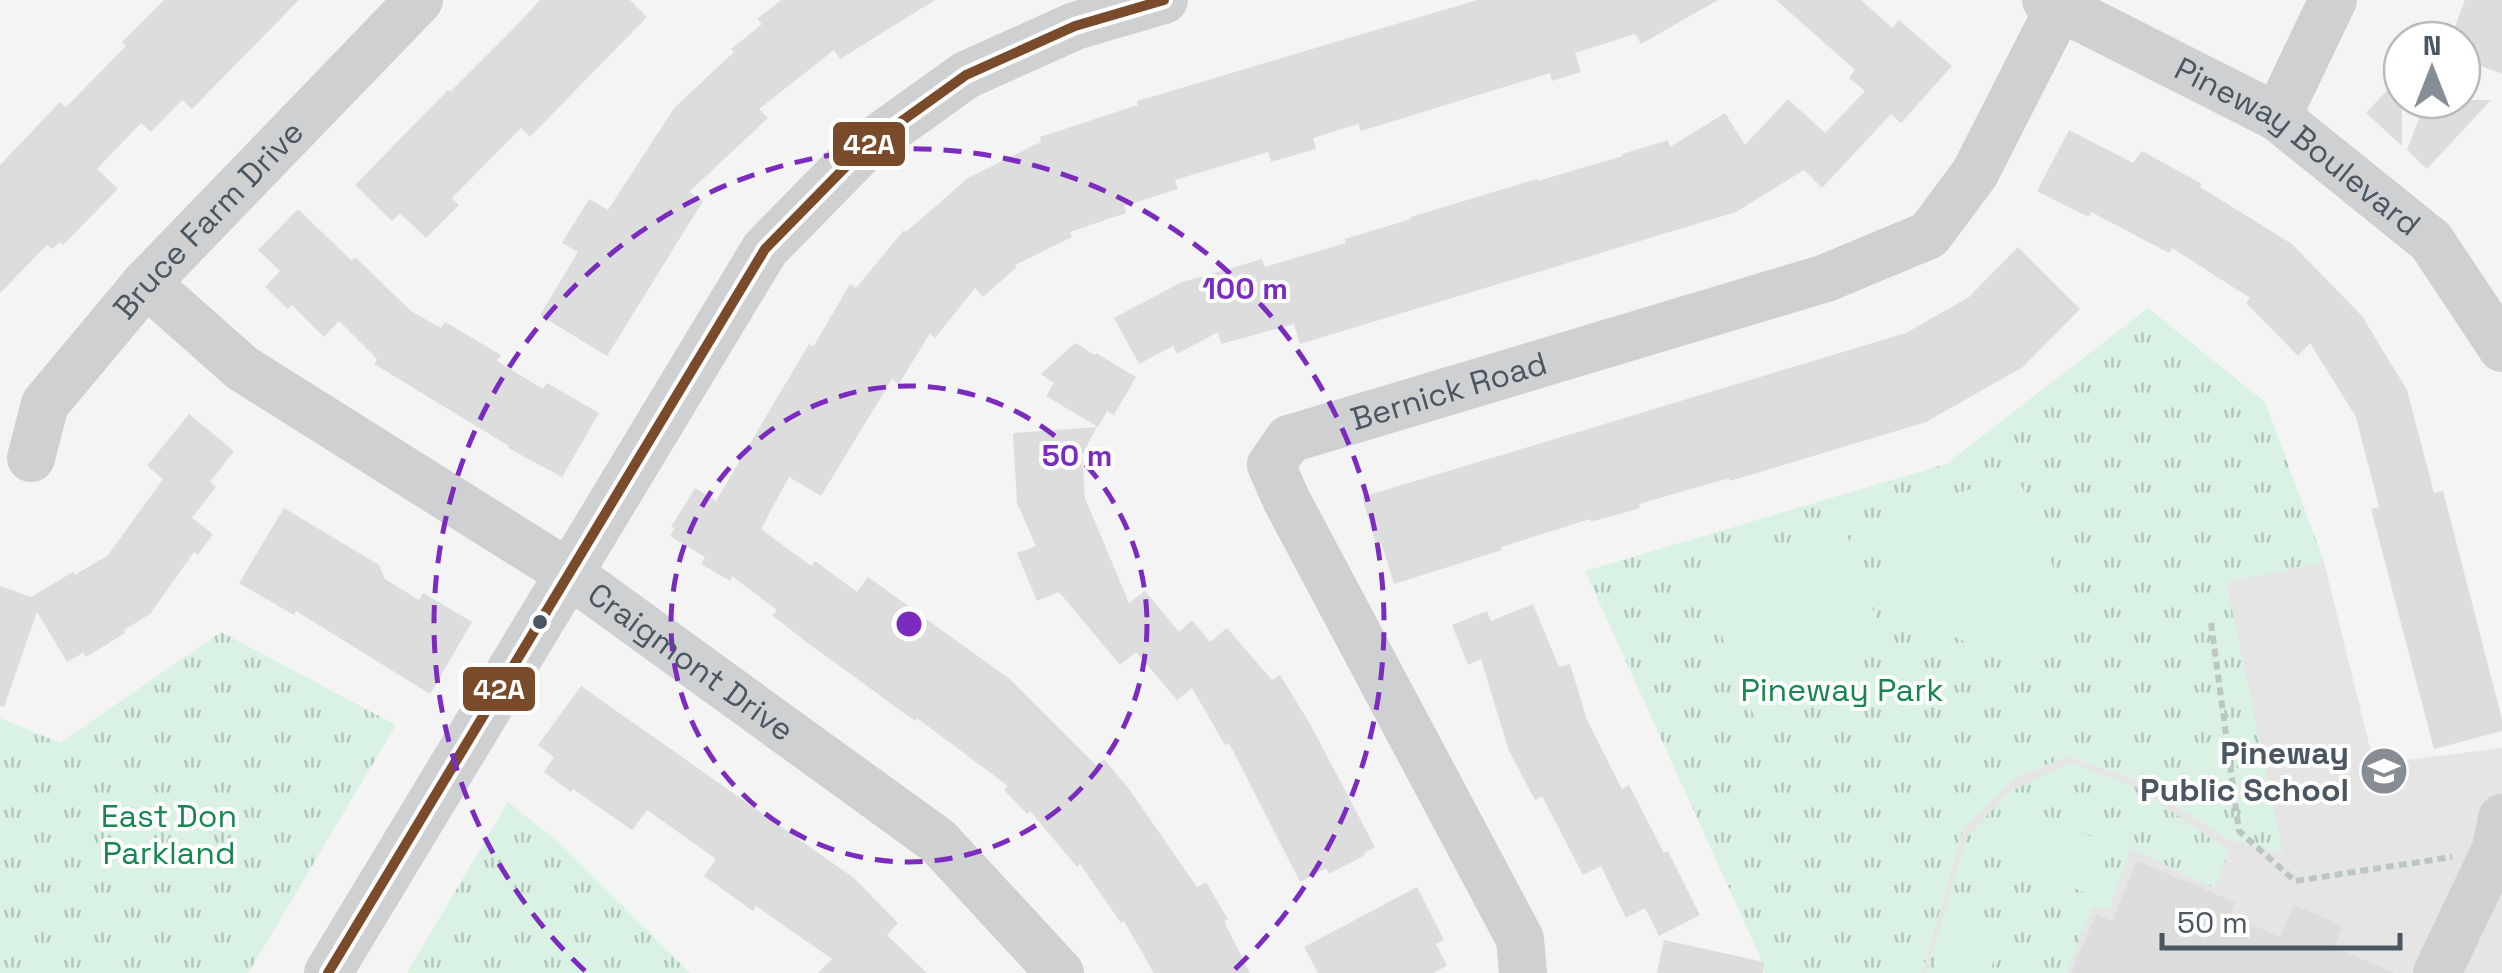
<svg xmlns="http://www.w3.org/2000/svg" width="2502" height="973" viewBox="0 0 2502 973" font-family="'Space Grotesk',sans-serif">
	<style>
		.education { fill: #e6e5e6 }
		.park { fill: url(#park-tufts) }
		.garden { fill: #d9f2e3 }
		.building { fill: #ddddde }
		.lines { fill: none; stroke-linecap: round; stroke-linejoin: round }
		.path { stroke: #bcc7c4; stroke-width: 6; stroke-dasharray: 8 5; stroke-linecap: butt }
		.minor { stroke: #ced0d2; stroke-width: 48 }
		.bus-1-casing { stroke: #fff; stroke-width: 18 }
		.bus-1 { stroke: #7a4b2a; stroke-width: 10 }
		.ring { fill: none; stroke: #7b2cbf; stroke-width: 5; stroke-dasharray: 18 12 }
		.bus-dot { fill: #4a5661; stroke: #fff; stroke-width: 4 }
		.labels { text-anchor: middle; stroke-width: 8; stroke-linejoin: round; paint-order: stroke }
		.street-label { font-size: 32px; fill: #4a5661; stroke: #fff }
		.park-label { font-size: 32px; fill: #17864f; stroke: #fff }
		.poi-label { font-size: 32px; font-weight: bold; fill: #4a5661; stroke: #fff; text-anchor: end }
		.centre { fill: #7b2cbf; stroke: #fff; stroke-width: 5 }
		.ring-label { font-size: 30px; text-anchor: middle; font-weight: bold; fill: #7b2cbf; stroke: #fff; stroke-width: 8; stroke-linejoin: round; paint-order: stroke }
		.line-badge { stroke: #fff; stroke-width: 4 }
		.badge-label { font-size: 28px; text-anchor: middle; font-weight: bold; fill: #fff }
	</style>
	<defs>
		<pattern id="park-tufts" width="24" height="20" patternUnits="userSpaceOnUse" patternTransform="scale(2.5)"><rect width="24" height="20" fill="#d9f2e3"/><path d="M3 7l-1-3M5 7V3M7 7l1-3M15 17l-1-3M17 17v-4M19 17l1-3" fill="none" stroke="#b2c7bb"/></pattern>
	</defs>
	<rect width="100%" height="100%" fill="#f4f4f4"/>
	<path class="education" d="M2324 562 2374 764 2502 748V973H1922L1963 830 2014 778 2068 756 2134 779 2228 839 2282 852 2226 582Z"/>
	<path class="park" d="M2148 308 2265 402 2324 562 2226 582 2283 853 2228 839 2134 779 2068 756 2014 778 1963 830 1922 973H1765L1762 961 1585 571 1946 464Z
		M221 632 396 725 248 973H0V718L60 743Z
		M2070 763 2134 786 2229 851 2214 888 2130 848 2109 909 2092 906 2067 973H1926L1967 837 2009 792Z
		M508 802 562 845 690 973H407Z"/>
	<path class="garden" d="M2017 474 2078 631 1995 655 1898 612 1869 522Z
		M1844 526 1875 616 1844 689 1757 724 1696 571Z
		M2024 807 2112 846 2090 895 2002 856Z
		M1954 907 2005 923 1990 973H1934Z"/>
	<path class="building" d="M164 0H299L192 109 182 100 151 132 141 123 97 169 118 189 63 245 60 242 52 249 47 245 0 293V165L60 102 66 107 126 46 122 42Z
		M540 0H630L647 17 530 137 521 128 452 198 459 205 426 238 400 213 392 221 355 185 448 90 450 92 512 30Z
		M781 0H935L840 59 834 50 759 109 768 118 689 192 703 201 607 356 540 315 578 252 562 243 589 199 608 210 674 108 734 52 731 49 762 24 757 19Z
		M1477 0H1718L1641 44 1635 34 1575 53 1581 72 1552 81 1550 73 1361 131 1358 124 1313 138 1316 149 1271 162 1268 152 1175 180 1178 189 1124 206 1126 213 1070 232 1072 237 1015 265 1017 267 983 297 975 288 935 338 930 333 899 384 892 379 821 496 789 477 761 529 811 566 815 561 857 592 868 577 1011 680 1096 765 1104 759 1129 789 1197 887 1206 882 1228 919 1224 921 1250 973H1154L1124 921 1121 923 1080 864 1077 867 1030 811 1027 814 1004 790 1008 786 917 718 915 721 805 641 772 615 777 610 732 576 730 581 701 564 705 557 670 536 675 528 671 527 695 488 716 501 809 344 813 347 850 284 856 288 904 230 906 232 968 178 1041 142 1040 137 1138 105 1137 101Z
		M1776 0H1861L1892 28 1899 20 1952 66 1901 123 1891 114 1822 188 1804 170 1736 212 1300 344 1294 324 1221 344 1218 332 1177 354 1173 346 1139 364 1114 318 1180 283 1262 259 1265 267 1346 243 1345 239 1411 219V217L1537 179 1538 181 1623 156 1622 154 1668 140 1670 147 1725 113 1745 145 1788 99 1825 133 1865 91 1849 78 1855 70Z
		M2465 0H2502V74L2462 59V40H2450Z
		M2402 74V146L2366 113Z
		M2426 100H2491L2427 169 2407 150Z
		M2069 130 2133 163 2142 151 2202 184 2200 187 2292 244 2362 316 2407 390 2434 493 2443 491 2502 719V731L2434 749 2371 509 2379 507 2356 417 2310 343 2298 356 2246 303 2250 298 2172 248 2169 253 2091 212 2088 217 2037 191Z
		M298 209 352 261 355 257 411 311 441 328 445 322 501 355 497 361 543 389 547 383 599 413 562 477 508 448 509 446 374 364 377 359 339 321 324 337 292 305 288 309 265 287 280 271 258 250Z
		M2018 247 2080 309 2023 367 1926 422 1730 481 1729 478 1639 504 1640 508 1591 522 1590 519 1501 547 1502 550 1394 584 1381 542 1376 544 1362 497 1906 333 1969 297Z
		M1075 343 1095 355 1096 353 1136 377 1114 415 1107 411 1098 427 1046 396 1054 383 1041 374Z
		M189 414 234 451 210 482 216 487 192 518 213 534 198 555 194 552 150 614 124 630 125 633 86 657 83 653 67 662 37 612 4 707 0 706V586L31 597 73 572 75 575 108 555 163 479 147 466Z
		M1097 427 1082 455 1085 498 1129 603 1145 591 1179 632 1192 620 1210 642 1227 628 1272 680 1280 675 1309 722 1375 847 1364 853 1365 855 1329 874 1326 868 1300 882 1229 743 1225 745 1192 688 1177 700 1136 652 1120 665 1059 592 1037 601 1017 553 1036 546 1017 503 1013 433Z
		M284 508 379 565 385 579 419 600 423 593 472 622 430 694 296 611 294 615 239 583Z
		M1533 604 1559 667 1570 664 1587 720 1622 789 1629 785 1664 853 1668 851 1700 915 1659 936 1645 908 1626 918 1601 866 1583 875 1542 796 1535 800 1509 751 1481 659 1468 665 1452 625 1487 611 1491 621Z
		M581 686 854 878 898 923 887 935 927 973H818L832 959 756 906 753 911 704 876 716 859 647 810 632 830 573 789 571 792 544 772 554 757 538 745Z
		M2137 861 2235 902 2230 915 2280 937 2294 905 2343 926 2334 947 2395 973H2071L2096 914 2112 921Z
		M1417 887 1444 940 1436 944 1447 966 1433 973H1318L1304 947Z
		M1664 940 1764 962 1763 973H1657Z"/>
	<g class="lines">
		<path class="path" d="M2211 623 2239 831 2295 881 2452 857"/>
		<g class="minor">
			<path id="s1" d="M2046 0 2277 117 2431 241 2502 348"/>
			<path d="M2277 117 2333 0"/>
			<path id="s2" d="M146 283 242 368 568 573 938 841 1060 973"/>
			<path id="s3" d="M31 458 45 404 146 283 419 0"/>
			<path d="M328 973 765 249 864 148 966 75 1075 26 1164 0"/>
			<path id="s4" d="M1523 973 1520 939 1287 501 1271 465 1289 439 1826 278 1929 235 1975 173 2059 8"/>
			<path d="M2437 973 2496 849 2502 818"/>
		</g>
		<g class="bus-1-casing">
			<path id="bus-1" d="M328 973 765 249 864 148 966 75 1075 26 1164 0"/>
		</g>
		<use href="#bus-1" class="bus-1"/>
	</g>
	<g class="ring">
		<circle cx="909" cy="624" r="238"/>
		<path d="M585 971A475 475 0 1 1 1233 971"/>
	</g>
	<defs>
		<g id="school-disc" transform="scale(2.5)"><circle r="9.5" fill="#868d94" stroke="#fff"/><path d="M0-5L7-2L0 1L-7-2ZM-4 1L0 2.5L4 1V4Q0 6-4 4Z" fill="#fff"/></g>
	</defs>
	<g fill-rule="evenodd">
		<use href="#school-disc" x="2384" y="771"/>
	</g>
	<circle class="bus-dot" cx="540" cy="622" r="9"/>
	<g class="labels">
		<g class="street-label">
			<text dy="11" stroke="none"><textPath href="#s1" startOffset="292">Pineway Boulevard</textPath></text>
			<text dy="11" stroke="none"><textPath href="#s3" startOffset="302">Bruce Farm Drive</textPath></text>
			<text dy="11" stroke="none"><textPath href="#s4" startOffset="768">Bernick Road</textPath></text>
			<text dy="11" stroke="none"><textPath href="#s2" startOffset="665">Craigmont Drive</textPath></text>
		</g>
		<g class="park-label">
			<text x="1842" y="701">Pineway Park</text>
			<text x="169" y="827">East Don<tspan x="169" dy="37">Parkland</tspan></text>
		</g>
		<g class="poi-label">
			<text x="2349" y="764">Pineway<tspan x="2349" dy="37">Public School</tspan></text>
		</g>
	</g>
	<circle cx="909" cy="624" r="15" class="centre"/>
	<g class="ring-label">
		<text x="1245" y="299">100 m</text>
		<text x="1077" y="466">50 m</text>
	</g>
	<g class="line-badge">
		<rect x="831" y="120" width="76" height="48" rx="10" fill="#7a4b2a"/>
		<rect x="461" y="665" width="76" height="48" rx="10" fill="#7a4b2a"/>
	</g>
	<g class="badge-label">
		<text x="869" y="154">42A</text>
		<text x="499" y="699">42A</text>
	</g>
	<g transform="translate(2432 70)"><circle r="48" fill="#ffffff" stroke="#b7bbc0" stroke-width="2.5"/>
	<path d="M0-8L18 38L0 25L-18 38Z" fill="#868d94"/>
	<text y="-15" font-size="28" font-weight="bold" text-anchor="middle" fill="#4a5661">N</text>
	</g>
	<path d="M2162 933v15h238v-15" fill="none" stroke="#4a5661" stroke-width="5"/>
	<text x="2177" y="933" font-size="30" fill="#4a5661" stroke="#ffffff" stroke-width="8" paint-order="stroke">50 m</text>
</svg>
